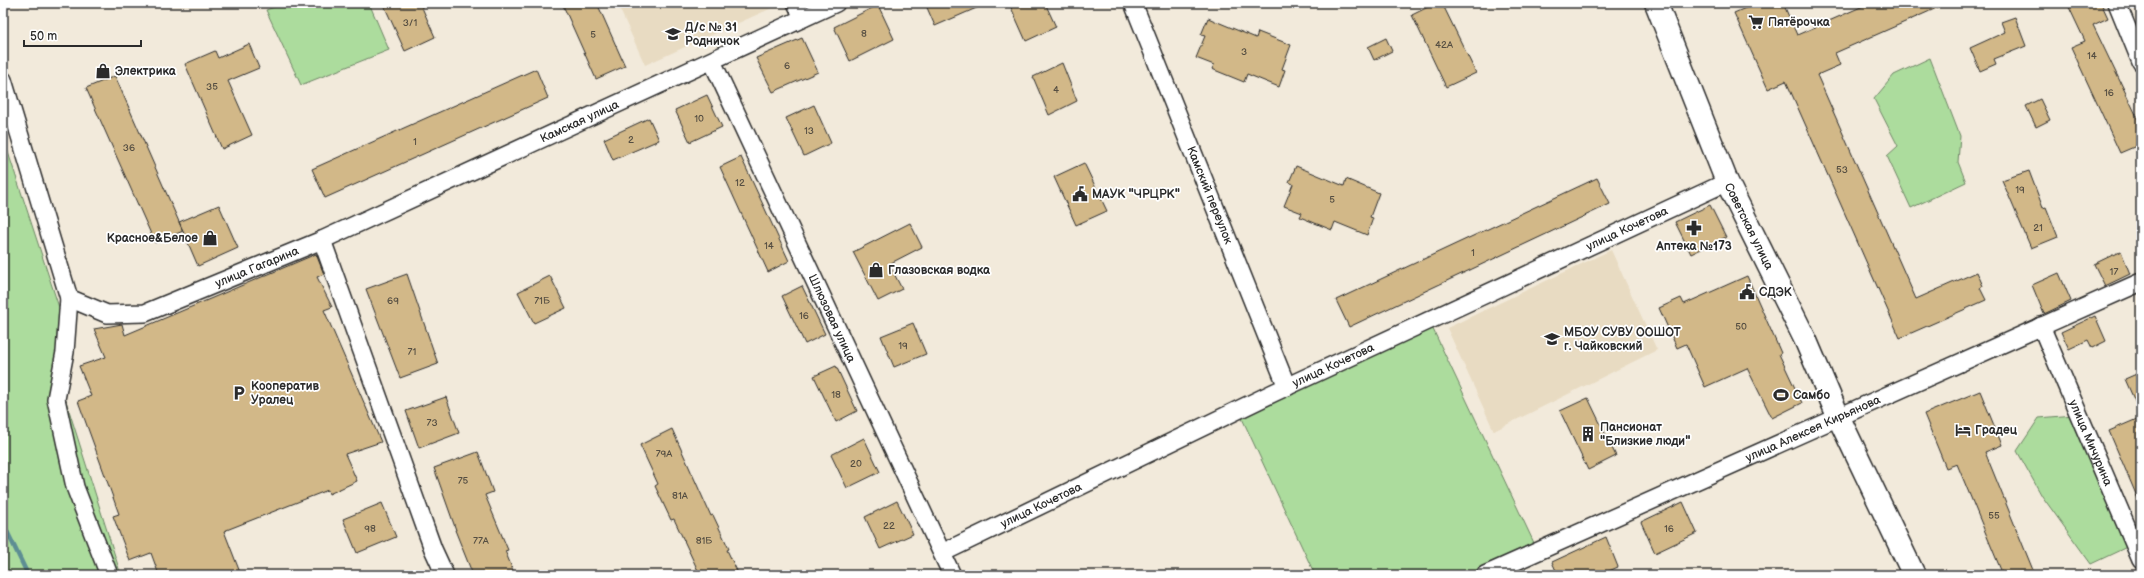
<svg xmlns="http://www.w3.org/2000/svg" width="2144" height="578" viewBox="0 0 2144 578" font-family="'Balsamiq Sans',sans-serif">
	<style>
		.built { fill: #e8dbc2 }
		.green { fill: #acdc9d; stroke: #6c8464 }
		.lines { fill: none; stroke-linecap: round; stroke-linejoin: round }
		.stream { stroke: #5d8e93; stroke-width: 4.5 }
		.building { fill: #d2b888; stroke: #2b2b2b }
		.street-casing { stroke: #2b2b2b; stroke-width: 20 }
		.secondary-casing { stroke: #2b2b2b; stroke-width: 25 }
		.street { stroke: #fff; stroke-width: 17 }
		.secondary { stroke: #fff; stroke-width: 22 }
		.labels { text-anchor: middle; stroke-width: 3.5; stroke-linejoin: round; paint-order: stroke }
		.number-label { font-size: 10px; fill: #554e42 }
		.poi-label { font-size: 12px; font-weight: bold; fill: #2b2b2b; stroke: #fff; text-anchor: start }
		.street-label { font-size: 12px; fill: #2b2b2b; stroke: #fff }
	</style>
	<rect width="100%" height="100%" fill="#f2eadb"/>
	<filter id="ink" filterUnits="userSpaceOnUse"><feTurbulence type="fractalNoise" baseFrequency=".025" numOctaves="2"/><feDisplacementMap in="SourceGraphic" scale="8" xChannelSelector="R" yChannelSelector="G"/><feConvolveMatrix kernelMatrix="1 2 1 2 8 2 1 2 1" color-interpolation-filters="sRGB"/></filter>
	<g filter="url(#ink)">
		<path class="built" d="M617 3H783L645 65Z
			M1611 250 1657 350 1494 431 1447 328Z"/>
		<path class="green" d="M277 3H369L389 50 301 85 266 10 277 6Z
			M1930 58 1960 136 1958 162 1966 182 1911 208 1887 156 1898 146 1874 99 1894 75Z
			M3 137 73 350 60 382 121 575H3Z
			M1431 325 1535 545 1471 575H1315L1240 414Z
			M2074 415 2129 546 2091 564 2042 496 2017 451 2039 418Z"/>
		<g class="lines">
			<path class="stream" d="M3 523 28 575"/>
		</g>
		<path class="building" d="M383 3H420L435 37 405 51Z
			M562 3H597L625 66 596 79Z
			M925 3H988L935 26Z
			M1009 3H1045L1056 27 1026 41Z
			M1436 3H1442L1476 73 1446 87 1412 15Z
			M1757 3H1783L1797 35 1870 3H1948L1835 53 1840 65 1817 75 1916 299 1977 272 1983 286 1980 288 1986 300 1900 338 1786 81 1768 89 1734 13Z
			M2067 3H2101L2108 18 2093 25 2141 125V144L2120 153 2071 47 2085 41Z
			M878 5 894 39 850 61 834 27Z
			M2015 17 2026 46 1994 59 1996 64 1980 71 1970 48 2005 32 2001 22Z
			M1208 18 1256 38 1258 32 1291 45 1282 69 1285 70 1279 87 1247 74 1244 82 1212 69 1214 65 1196 58 1205 36 1201 35Z
			M802 38 818 72 773 92 756 58Z
			M1386 38 1392 51 1374 60 1368 47Z
			M249 44 259 68 228 81 252 135 222 149 185 64 215 51 218 58Z
			M1062 63 1077 101 1049 115 1033 77Z
			M536 69 548 98 325 198 312 169Z
			M115 76 183 231 155 243 86 88Z
			M707 95 722 127 690 142 675 110Z
			M2040 99 2050 120 2036 127 2026 106Z
			M814 105 831 143 804 156 786 118Z
			M649 118 659 140 613 160 604 139Z
			M741 157 789 261 768 272 720 167Z
			M1084 163 1107 211 1076 225 1054 177Z
			M1296 166 1344 186 1346 179 1379 193 1370 217 1373 218 1367 235 1335 222 1332 230 1300 217 1302 213 1284 206 1293 184 1289 182Z
			M2029 171 2043 208 2046 207 2058 237 2031 248 2002 180Z
			M1597 178 1610 204 1349 327 1336 300Z
			M219 205 238 248 198 266 179 222Z
			M1710 205 1726 237 1691 254 1675 222Z
			M910 223 922 247 889 264 902 289 878 301 853 252Z
			M2121 251 2130 274 2105 286 2094 264Z
			M316 254 324 274 317 277 332 307 324 310 381 442 345 454 357 481 329 494 328 490 224 531 241 575H159L151 553 130 561 113 516 119 514 78 401 91 396 79 366 106 357 94 329 122 324 125 335Z
			M2059 273 2071 301 2044 314 2032 285Z
			M407 274 438 364 400 378 366 289Z
			M550 276 566 308 534 323 518 292Z
			M1747 276 1781 353 1779 354 1802 403 1772 418 1747 368 1705 387 1686 344 1677 348 1659 308 1681 298 1684 304Z
			M802 286 825 334 805 344 782 296Z
			M2095 316 2106 341 2092 348 2088 340 2069 349 2061 332Z
			M913 323 926 354 894 367 881 336Z
			M836 366 857 411 836 422 814 376Z
			M2141 372V415L2125 379Z
			M1980 391 2002 445 1985 452 2035 575H2003L1957 464 1946 468 1924 414Z
			M446 397 459 433 419 448 406 411Z
			M1588 398 1616 456 1588 470 1560 411Z
			M2137 419 2141 428V506L2109 431Z
			M672 429 711 516 713 515 729 549 727 550 739 575H700L674 519 671 520 655 486 658 484 640 445Z
			M864 438 880 472 847 488 831 455Z
			M478 452 493 492 485 495 508 550 505 551 515 575H473L455 530H456L434 468Z
			M897 501 913 534 880 549 865 517Z
			M1683 502 1697 533 1655 553 1641 522Z
			M382 503 396 537 357 553 343 519Z
			M1606 537 1618 567 1600 575H1558L1552 562Z"/>
		<g class="lines">
			<g class="street-casing">
				<g id="street">
					<path d="M796 3 803 18"/>
					<path id="s1" d="M1133 3 1287 387"/>
					<path d="M2117 3 2141 62"/>
					<path id="s2" d="M712 61 952 575"/>
					<path id="s3" d="M3 80 69 298 107 314 145 313 322 240 836 3"/>
					<path d="M322 240 433 549 445 575"/>
					<path d="M69 298 65 352 56 399 75 487 109 575"/>
					<path id="s4" d="M2041 326 2141 560"/>
					<path id="s5" d="M942 553 1273 393 1727 182"/>
					<path id="s6" d="M1485 575 2141 282"/>
				</g>
			</g>
			<g class="secondary-casing">
				<g id="secondary">
					<path id="s7" d="M1656 3 1727 182 1806 341 1838 416 1914 575"/>
				</g>
			</g>
			<use href="#street" class="street"/>
			<use href="#secondary" class="secondary"/>
		</g>
	</g>
	<defs>
		<g id="supermarket-bare" transform="scale(1.2)"><path d="M-6-5.5h2.5l.6 2H6L4.5 2H-2.5L-4.4-4H-6ZM-1.5 3.2a1.3 1.3 0 1 0 .1 0ZM3 3.2a1.3 1.3 0 1 0 .1 0Z" fill="#2b2b2b" stroke="#fff" stroke-width="2.5" paint-order="stroke"/></g>
		<g id="school-bare" transform="scale(1.2)"><path d="M0-5L7-2L0 1L-7-2ZM-4 1L0 2.5L4 1V4Q0 6-4 4Z" fill="#2b2b2b" stroke="#fff" stroke-width="2.5" paint-order="stroke"/></g>
		<g id="shop-bare" transform="scale(1.2)"><path d="M-5-2.5h2.3a2.7 3.5 0 0 1 5.4 0H5L5.5 6h-11ZM-1.5-2.5h3a1.5 2.3 0 0 0-3 0Z" fill="#2b2b2b" stroke="#fff" stroke-width="2.5" paint-order="stroke"/></g>
		<g id="civic-bare" transform="scale(1.2)"><path d="M-.6-6.5H3V-4.5H.6V-3L4-1V1h2V6H-6V1h2V-1L-.6-3ZM-1.2 2.5V6h2.4V2.5Z" fill="#2b2b2b" stroke="#fff" stroke-width="2.5" paint-order="stroke"/></g>
		<g id="pharmacy-bare" transform="scale(1.2)"><path d="M-2-6h4v4h4v4h-4v4h-4v-4h-4v-4h4Z" fill="#2b2b2b" stroke="#fff" stroke-width="2.5" paint-order="stroke"/></g>
		<g id="parking-bare" transform="scale(1.2)"><path d="M-3.5-5.5H1a3.5 3.5 0 0 1 0 7H-1V5.5H-3.5ZM-1-3.4V-.6H.8a1.4 1.4 0 0 0 0-2.8Z" fill="#2b2b2b" stroke="#fff" stroke-width="2.5" paint-order="stroke"/></g>
		<g id="stadium-bare" transform="scale(1.2)"><path d="M0-5a6.5 5 0 1 0 0 10a6.5 5 0 1 0 0-10ZM-3.5-1.8h7v3.6h-7Z" fill="#2b2b2b" stroke="#fff" stroke-width="2.5" paint-order="stroke"/></g>
		<g id="hotel-bare" transform="scale(1.2)"><path d="M-6-4.5h1.5V1H6V5H4.5V3h-9V5H-6ZM-4 0a1.8 1.8 0 1 1 3.6 0ZM.5 0V-2.5h3Q6-2.5 6 0Z" fill="#2b2b2b" stroke="#fff" stroke-width="2.5" paint-order="stroke"/></g>
		<g id="building-bare" transform="scale(1.2)"><path d="M-4-6H4V6H1V3H-1V6H-4ZM-2.5-4.3h1.7v1.8h-1.7ZM.8-4.3h1.7v1.8H.8ZM-2.5-1h1.7V.8h-1.7ZM.8-1h1.7V.8H.8Z" fill="#2b2b2b" stroke="#fff" stroke-width="2.5" paint-order="stroke"/></g>
	</defs>
	<g fill-rule="evenodd">
		<use href="#supermarket-bare" x="1756" y="22"/>
		<use href="#school-bare" x="673" y="34"/>
		<use href="#shop-bare" x="103" y="71"/>
		<use href="#civic-bare" x="1080" y="194"/>
		<use href="#pharmacy-bare" x="1694" y="228"/>
		<use href="#shop-bare" x="210" y="238"/>
		<use href="#shop-bare" x="876" y="270"/>
		<use href="#civic-bare" x="1747" y="292"/>
		<use href="#school-bare" x="1552" y="339"/>
		<use href="#parking-bare" x="239" y="393"/>
		<use href="#stadium-bare" x="1781" y="395"/>
		<use href="#hotel-bare" x="1963" y="430"/>
		<use href="#building-bare" x="1588" y="434"/>
	</g>
	<g class="labels">
		<g class="number-label">
			<text x="410" y="26">3/1</text>
			<text x="864" y="37">8</text>
			<text x="593" y="38">5</text>
			<text x="1444" y="48">42А</text>
			<text x="1244" y="55">3</text>
			<text x="2092" y="59">14</text>
			<text x="787" y="69">6</text>
			<text x="212" y="90">35</text>
			<text x="1056" y="93">4</text>
			<text x="2109" y="96">16</text>
			<text x="699" y="122">10</text>
			<text x="809" y="134">13</text>
			<text x="631" y="143">2</text>
			<text x="415" y="145">1</text>
			<text x="129" y="151">36</text>
			<text x="1842" y="173">53</text>
			<text x="740" y="186">12</text>
			<text x="2020" y="193">19</text>
			<text x="1332" y="203">5</text>
			<text x="2038" y="231">21</text>
			<text x="769" y="249">14</text>
			<text x="1473" y="256">1</text>
			<text x="2114" y="275">17</text>
			<text x="393" y="304">69</text>
			<text x="542" y="304">71Б</text>
			<text x="804" y="319">16</text>
			<text x="1741" y="330">50</text>
			<text x="903" y="349">19</text>
			<text x="412" y="355">71</text>
			<text x="836" y="398">18</text>
			<text x="432" y="426">73</text>
			<text x="664" y="457">79А</text>
			<text x="856" y="467">20</text>
			<text x="463" y="484">75</text>
			<text x="680" y="499">81А</text>
			<text x="1994" y="519">55</text>
			<text x="889" y="529">22</text>
			<text x="370" y="532">98</text>
			<text x="1669" y="532">16</text>
			<text x="481" y="544">77А</text>
			<text x="704" y="544">81Б</text>
		</g>
		<g class="poi-label">
			<text x="1768" y="26">Пятёрочка</text>
			<text x="685" y="31">Д/с № 31<tspan x="685" dy="14">Родничок</tspan></text>
			<text x="115" y="75">Электрика</text>
			<text x="1092" y="198">МАУК "ЧРЦРК"</text>
			<text x="198" y="242" text-anchor="end">Красное&amp;Белое</text>
			<text x="1694" y="250" text-anchor="middle">Аптека №173</text>
			<text x="888" y="274">Глазовская водка</text>
			<text x="1759" y="296">СДЭК</text>
			<text x="1564" y="336">МБОУ СУВУ ООШОТ<tspan x="1564" dy="14">г. Чайковский</tspan></text>
			<text x="251" y="390">Кооператив<tspan x="251" dy="14">Уралец</tspan></text>
			<text x="1793" y="399">Самбо</text>
			<text x="1600" y="431">Пансионат<tspan x="1600" dy="14">"Близкие люди"</tspan></text>
			<text x="1975" y="434">Градец</text>
		</g>
		<g class="street-label">
			<text dy="4" stroke="none"><textPath href="#s3" startOffset="782">Камская улица</textPath></text>
			<text dy="4" stroke="none"><textPath href="#s1" startOffset="207">Камский переулок</textPath></text>
			<text dy="4" stroke="none"><textPath href="#s7" startOffset="242">Советская улица</textPath></text>
			<text dy="4" stroke="none"><textPath href="#s5" startOffset="758">улица Кочетова</textPath></text>
			<text dy="4" stroke="none"><textPath href="#s3" startOffset="428">улица Гагарина</textPath></text>
			<text dy="4" stroke="none"><textPath href="#s2" startOffset="284">Шлюзовая улица</textPath></text>
			<text dy="4" stroke="none"><textPath href="#s5" startOffset="434">улица Кочетова</textPath></text>
			<text dy="4" stroke="none"><textPath href="#s6" startOffset="359">улица Алексея Кирьянова</textPath></text>
			<text dy="4" stroke="none"><textPath href="#s4" startOffset="127">улица Мичурина</textPath></text>
			<text dy="4" stroke="none"><textPath href="#s5" startOffset="110">улица Кочетова</textPath></text>
		</g>
	</g>
	<rect width="2144" height="578" fill="none" stroke="#fff" stroke-width="16"/>
	<rect x="8" y="8" width="2128" height="562" fill="none" stroke="#2b2b2b" stroke-width="1.5" filter="url(#ink)"/>
	<path d="M24 40v6h117v-6" fill="none" stroke="#2b2b2b" stroke-width="2"/>
	<text x="30" y="40" font-size="12" fill="#2b2b2b" stroke="#ffffff" stroke-width="3" paint-order="stroke">50 m</text>
</svg>
